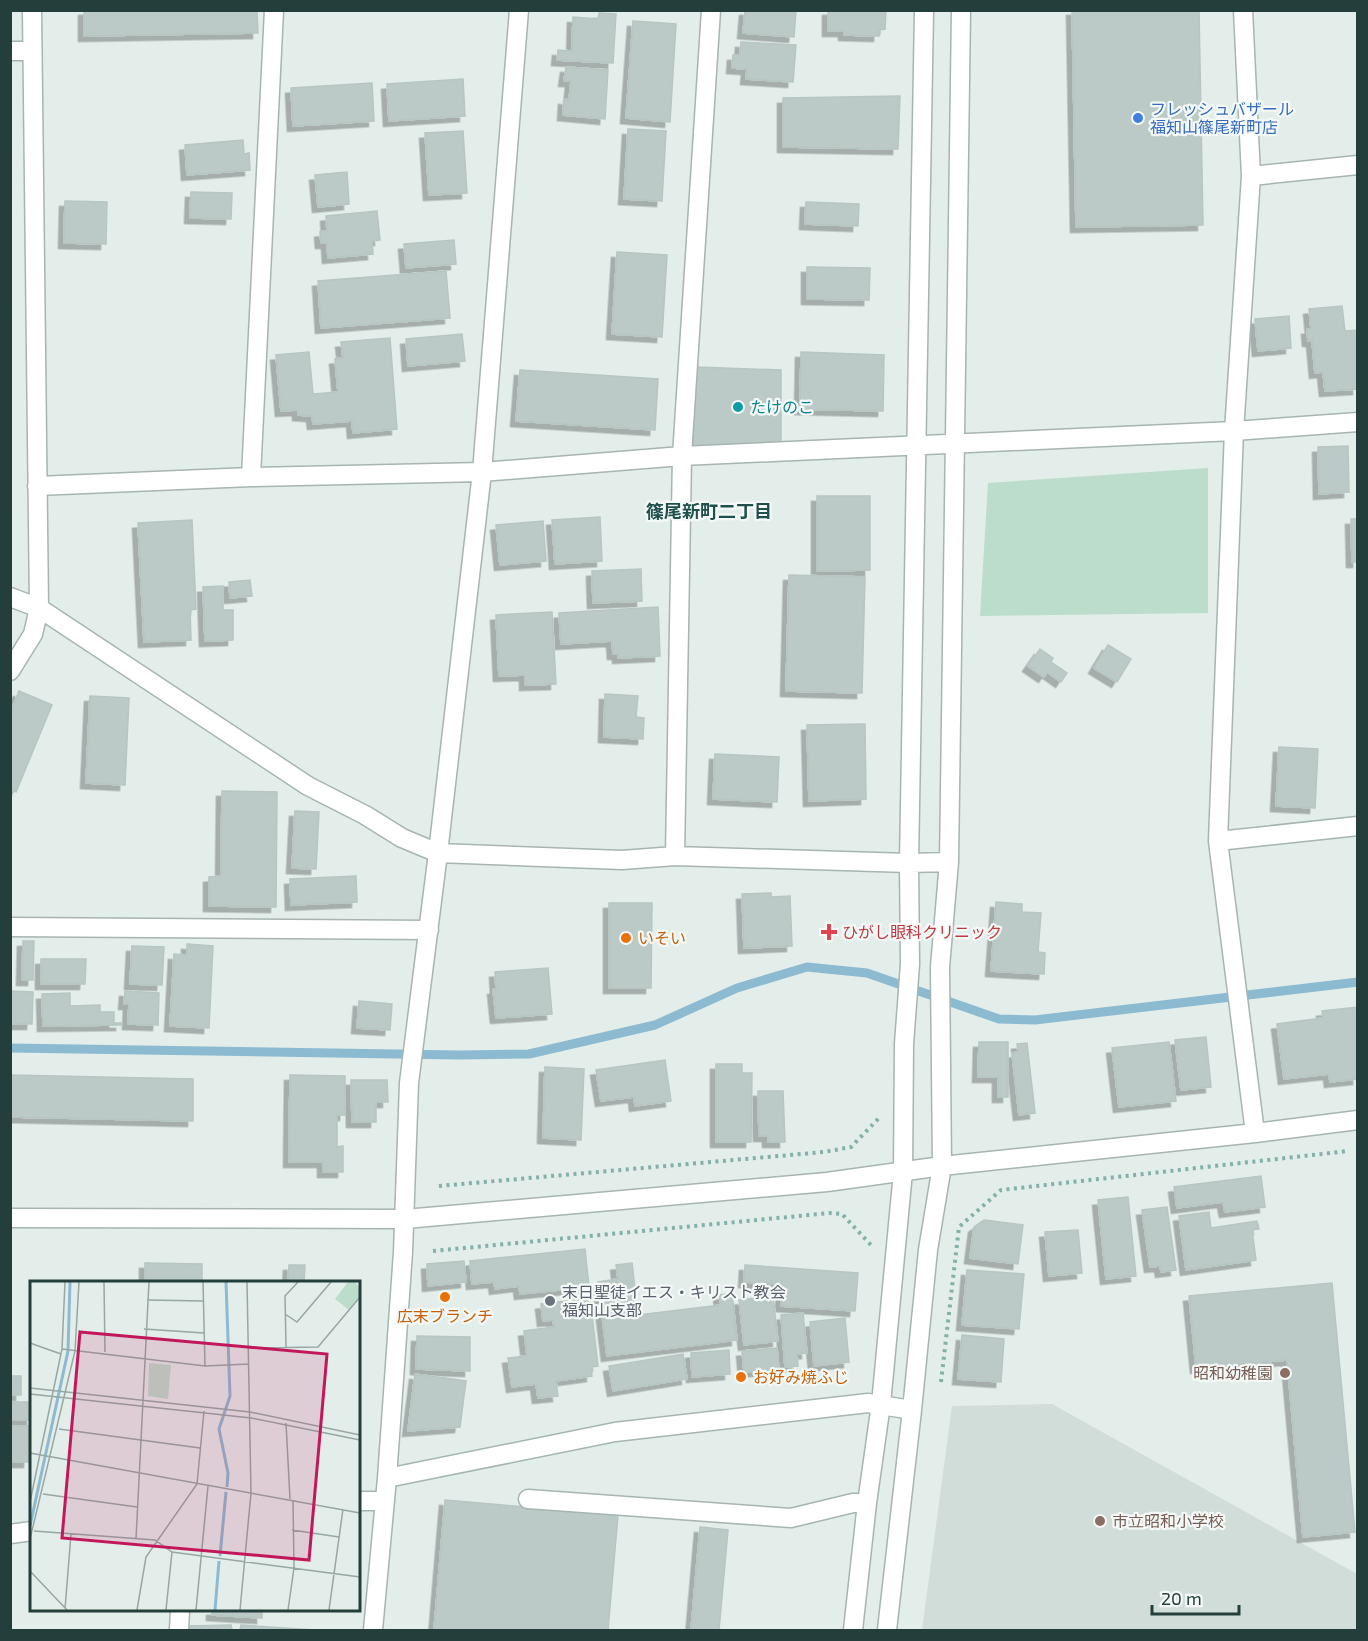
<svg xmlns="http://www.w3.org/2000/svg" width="1368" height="1641" viewBox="0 0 1368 1641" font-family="'Exo 2','Noto Sans JP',sans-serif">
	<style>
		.built { fill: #d1ddd9 }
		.green { fill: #bcddcb }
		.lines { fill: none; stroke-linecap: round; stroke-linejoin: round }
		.stream { stroke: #8cbad1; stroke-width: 9 }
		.building { fill: #bbcac7; stroke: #b6c6c2; stroke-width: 1.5; filter: url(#shadow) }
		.minor-casing { stroke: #a6b5b2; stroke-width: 21 }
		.path { stroke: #84b0a9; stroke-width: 4; stroke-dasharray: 3 4.5; stroke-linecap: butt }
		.minor { stroke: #fff; stroke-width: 18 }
		.shop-dot { fill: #3f7fe0; stroke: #f4f9f7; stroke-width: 2 }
		.culture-dot { fill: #0f9aa8; stroke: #f4f9f7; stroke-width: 2 }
		.health-dot { fill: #e0444e; stroke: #f4f9f7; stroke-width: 2 }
		.food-dot { fill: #e8710a; stroke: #f4f9f7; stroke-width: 2 }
		.worship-dot { fill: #6b7280; stroke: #f4f9f7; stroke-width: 2 }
		.education-dot { fill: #8d6e63; stroke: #f4f9f7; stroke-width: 2 }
		.labels { text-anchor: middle; stroke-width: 4.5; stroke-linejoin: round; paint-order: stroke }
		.shop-label { font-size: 16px; fill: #366cbe; stroke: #f4f9f7; text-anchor: start }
		.culture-label { font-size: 16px; fill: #0d838f; stroke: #f4f9f7; text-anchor: start }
		.health-label { font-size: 16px; fill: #be3a42; stroke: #f4f9f7; text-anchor: start }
		.food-label { font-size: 16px; fill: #c56008; stroke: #f4f9f7; text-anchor: start }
		.worship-label { font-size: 16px; fill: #5b616d; stroke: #f4f9f7; text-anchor: start }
		.education-label { font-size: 16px; fill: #785e54; stroke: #f4f9f7; text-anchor: end }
		.neighbourhood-label { font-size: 18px; font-weight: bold; fill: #1f504c; stroke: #f4f9f7 }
		.inset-river { fill: none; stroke: #8cbad1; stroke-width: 3 }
		.inset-road { fill: none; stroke: #96a7a4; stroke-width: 1.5 }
		.view { fill: #c2185b; fill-opacity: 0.15; stroke: #c2185b; stroke-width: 3 }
		.inset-edge { fill: none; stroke: #233e3b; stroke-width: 3 }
	</style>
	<defs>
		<filter id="shadow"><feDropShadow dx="-5.5" dy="5.5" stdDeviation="0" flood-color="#0004"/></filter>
	</defs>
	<rect width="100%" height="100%" fill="#e3edea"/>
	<!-- built -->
	<path class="built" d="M1052,1404L1357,1574V1630H922L952,1406Z"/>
	<!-- green -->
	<path class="green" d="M1208,468V613L980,616L988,483Z"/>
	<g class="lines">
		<!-- stream -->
		<path class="stream" d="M10,1048L459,1055L529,1054L655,1025L737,988L807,967L867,973L999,1019L1035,1020L1358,982"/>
	</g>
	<!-- building -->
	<path class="building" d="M84,10H257L258,33L84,36Z
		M745,10H796L794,37L743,33Z
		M828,10H886L885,29L879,30V36L844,35V31H828Z
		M1072,10H1199L1203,225L1076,227Z
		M599,13L616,14L613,63L557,60L558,50L572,51L573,17L598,19Z
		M633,21L676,24L670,122L626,118Z
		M741,42L796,45L793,82L746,79L747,69L732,68L733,55H740Z
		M566,67L608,70L605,119L563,115L564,99L569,100L571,81H564Z
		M463,79L465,116L389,121L387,84Z
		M372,83L374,121L293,126L291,88Z
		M900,96L898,149L783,147V98Z
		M628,129L666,131L662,201L624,199Z
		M463,131L467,193L429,195L425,133Z
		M243,140L244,154L249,153L250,170L187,175L185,145Z
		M347,172L349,204L318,207L315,175Z
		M191,192L232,193L231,219L190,218Z
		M65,201L107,202L106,244L64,243Z
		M806,202L859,204L858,226L805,224Z
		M377,211L380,240L372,241L373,254L328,258L327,243H321L320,232L327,231L326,216Z
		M454,240L456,264L406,268L404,244Z
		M617,252L667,255L662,337L612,334Z
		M807,267L870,268L869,300L807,299Z
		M446,271L450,318L321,328L318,281Z
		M1342,306L1345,331L1358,330V389L1325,391L1323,372L1315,373L1312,341H1308L1307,329H1311L1309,309Z
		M1289,316L1291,348L1258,351L1255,319Z
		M462,334L465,361L408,366L406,339Z
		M390,338L397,429L353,433L352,421L313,424L312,416L298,415V410L281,411L276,355L309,352L313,394L338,392L335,359L343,358L341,342Z
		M801,352L884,355L883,411L800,409Z
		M695,367L781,370V443L693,449Z
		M520,370L658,379L655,430L516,421Z
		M1348,446L1349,492L1319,494L1318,447Z
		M817,496H870V570L817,571Z
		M600,517L602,561L555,564L552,520Z
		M1351,519H1358V562H1352Z
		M192,520L196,609L190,610L191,640L144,642L138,523Z
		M543,521L546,561L500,565L496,525Z
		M641,569L642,601L593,603L592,571Z
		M789,575L865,577L862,693L786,691Z
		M250,580L252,596L230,598L229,582Z
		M223,586V610H233V640L205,641L203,587Z
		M658,607L660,656L618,658V654H613L612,641L561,644L559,613Z
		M552,612L556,684L525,685V675L499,676L496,615Z
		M1108,645L1131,659L1117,682L1094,668Z
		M1040,649L1053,658L1051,662L1067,673L1061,682L1047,672L1044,677L1028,666Z
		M19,691L52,705L16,792L10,789V713Z
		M605,694L638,696L636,717L644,718L643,739L604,737Z
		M90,696L129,698L125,785L86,783Z
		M865,724L866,799L809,801L807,725Z
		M1279,747L1318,749L1315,808L1276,806Z
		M715,754L779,757L777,802L713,799Z
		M222,791L277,792L276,907L209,906V877L221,876Z
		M295,811L319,812L316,869L292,868Z
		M356,876L357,902L291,905L290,879Z
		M771,893V897L790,896L792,946L744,948L742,894Z
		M996,902L1022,904V912L1041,913L1038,952L1045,953L1044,974L991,971Z
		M609,903H652L651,988H609Z
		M23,941H34L33,980H22Z
		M187,944L213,946L209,1028L170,1026L174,954L187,955Z
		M132,946L164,947L162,985L130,984Z
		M41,959H86L85,984H41Z
		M548,968L552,1014L496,1018L493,989H496L495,972Z
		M10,991L33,992L32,1024H10Z
		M125,991L159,993L158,1025L128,1024L129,1004H124Z
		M70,993V1006L100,1005V1012H114V1023H121V1025L43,1026L42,994Z
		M359,1001L392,1004L390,1030L357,1028Z
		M1358,1007V1079L1330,1082L1329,1074L1284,1079L1277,1024L1323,1018L1322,1011Z
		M1206,1037L1211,1087L1181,1090L1175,1040Z
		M979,1042H1008V1097H998V1077H978Z
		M1169,1042L1176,1101L1119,1107L1112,1048Z
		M1027,1043L1035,1113L1019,1115L1012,1053L1018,1052L1017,1044Z
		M665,1060L671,1101L635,1106L634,1097L601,1101L596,1070Z
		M716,1064H742V1073H752L751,1142H716Z
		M545,1067L584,1069L581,1140L543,1138Z
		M10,1075L193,1079V1121L10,1117Z
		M290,1075L345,1076V1115H337V1147L343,1146V1172H323V1162H289Z
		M351,1080H387L388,1102H376V1122H352Z
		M758,1091H783L785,1142H768V1136H759Z
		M1261,1176L1265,1207L1225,1212L1223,1202L1177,1208L1174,1187Z
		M1128,1197L1136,1276L1106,1279L1098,1200Z
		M1167,1207L1176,1270L1161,1272L1160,1266L1150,1267L1142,1210Z
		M1209,1212L1211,1228L1257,1221L1259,1229L1252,1230L1256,1260L1186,1270L1179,1216Z
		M984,1220L1023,1225L1018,1264L970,1258L974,1227Z
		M1078,1230L1082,1273L1049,1276L1045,1232Z
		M585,1249L589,1287L520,1294L519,1286L495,1289L494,1282L472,1284L470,1261Z
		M464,1261L466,1282L428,1286L427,1264Z
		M145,1263L202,1264V1282H145Z
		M632,1263L638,1315L721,1305L719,1295L732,1293L737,1340L607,1356L598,1282L618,1279L616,1265Z
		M289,1265H305L304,1282H288Z
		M745,1265L858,1273L855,1311L781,1306L782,1284L744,1282Z
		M967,1270L1024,1274L1019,1329L962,1325Z
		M1332,1283L1355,1532L1303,1537L1287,1360L1196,1368L1189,1296Z
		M773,1296L778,1341L744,1345L739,1300Z
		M590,1298L598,1366L591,1367L592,1376L556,1381L558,1396L538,1398L536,1384L512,1387L508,1358L527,1356L524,1331L554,1327L553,1320L543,1321L541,1304Z
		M803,1313L807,1353L797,1354L798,1366L785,1367L781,1315Z
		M845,1318L849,1362L814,1366L810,1322Z
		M962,1335L1004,1339L1001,1382L958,1379Z
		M417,1336L470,1337V1371L416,1369Z
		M777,1348L779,1369L744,1372L742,1351Z
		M729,1350L730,1374L692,1377L691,1353Z
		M683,1354L687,1379L613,1391L609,1366Z
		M415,1374L466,1381L460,1427L408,1431Z
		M10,1376H21V1395H10Z
		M10,1402H31L32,1420H10Z
		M10,1426H29V1462H10Z
		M445,1500L618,1515L608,1630H434Z
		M700,1527L728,1530L719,1630H691Z
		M212,1610H262V1618L212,1615Z
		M231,1625L232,1630H189V1626Z
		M241,1625L315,1630H240Z"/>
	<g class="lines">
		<!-- minor casing -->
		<g class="minor-casing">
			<path id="minor" d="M1243,10L1251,176L1234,431L1218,841L1255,1133
				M10,51H32
				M1251,176L1358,165
				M251,477L274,10
				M37,486L251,477L482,472L682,456L1234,431L1358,422
				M10,597L39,608L308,786L365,815L402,838L438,853L622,860L675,856L909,863L949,862
				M10,671L33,634L39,608L32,10
				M1218,841L1358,826
				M675,856L682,456L711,10
				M10,927L429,930
				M10,1218L405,1219L827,1182L942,1166L1255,1133L1358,1120
				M387,1478L615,1432L868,1403L912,1410
				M528,1499L791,1518L853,1503H867
				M358,1501H385
				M10,1534L32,1531
				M179,1630L180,1610
				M373,1630L387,1478L403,1252L409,1083L438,853L482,472L519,10
				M853,1630L867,1503L881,1404L903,1172L904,1044L910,964L909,863L924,10
				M887,1630L912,1410L928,1250L942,1166L940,967L949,862L961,10"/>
		</g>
		<!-- path -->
		<path class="path" d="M439,1186L824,1152L851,1147L880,1117
			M433,1251L830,1213L842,1214L871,1245
			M941,1382L959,1227L1001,1190L1348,1151"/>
		<!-- minor -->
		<use href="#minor" class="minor"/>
	</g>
	<!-- markers -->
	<circle class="shop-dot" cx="1138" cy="118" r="6"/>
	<circle class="culture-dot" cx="738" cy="407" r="6"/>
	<path class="health-dot" d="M826 923h6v6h6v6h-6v6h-6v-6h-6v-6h6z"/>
	<g class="food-dot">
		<circle cx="626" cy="938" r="6"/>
		<circle cx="445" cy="1297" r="6"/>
		<circle cx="741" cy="1377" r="6"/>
	</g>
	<circle class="worship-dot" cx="550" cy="1301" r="6"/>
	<g class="education-dot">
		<circle cx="1285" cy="1373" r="6"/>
		<circle cx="1100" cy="1521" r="6"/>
	</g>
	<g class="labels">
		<!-- shop labels -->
		<g class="shop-label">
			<text x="1150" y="115">フレッシュバザール<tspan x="1150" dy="18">福知山篠尾新町店</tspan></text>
		</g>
		<!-- culture labels -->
		<g class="culture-label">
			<text x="750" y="413">たけのこ</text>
		</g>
		<!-- health labels -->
		<g class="health-label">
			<text x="842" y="938">ひがし眼科クリニック</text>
		</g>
		<!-- food labels -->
		<g class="food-label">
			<text x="638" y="944">いそい</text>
			<text x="445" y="1322" text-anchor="middle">広末ブランチ</text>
			<text x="753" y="1383">お好み焼ふじ</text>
		</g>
		<!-- worship labels -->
		<g class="worship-label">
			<text x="562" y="1298">末日聖徒イエス・キリスト教会<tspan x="562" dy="18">福知山支部</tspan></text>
		</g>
		<!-- education labels -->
		<g class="education-label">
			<text x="1273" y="1379">昭和幼稚園</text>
			<text x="1112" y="1527" text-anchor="start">市立昭和小学校</text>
		</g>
		<!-- neighbourhood labels -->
		<g class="neighbourhood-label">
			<text x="709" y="518">篠尾新町二丁目</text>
		</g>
	</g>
	<!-- overview -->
	<g transform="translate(30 1281)">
		<rect width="330" height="330" fill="#e3edea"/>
		<path d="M318,1H325L330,7V16L319,29L305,18ZM119,82L141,84L138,118L118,115Z" fill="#bcddcb"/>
		<path class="inset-river" d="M196,1L200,115L189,148L198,192L197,206M0,245L38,70L40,1M190,275L196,211M185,329L189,280"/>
		<path class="inset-road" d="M74,1L75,71M173,1L175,85M117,19L174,20M255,33L267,41L301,1M114,48L174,52M0,62L31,73M256,66L255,15L268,1M219,67L288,66L330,16M32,68L175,85L219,83M0,107L220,131L330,154M0,113L221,137L330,159M256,142L260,218M29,148L170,167M0,172L330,232M13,213L107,226M0,221L32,68L35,1M262,249L309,256M4,250L125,259L142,271L330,296M0,258L45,70L49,1M106,258L119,1M0,290L37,329M35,328L41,253M107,329L116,276L167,203L174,130M136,329L142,271M166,329L178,205M210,329L221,212L217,1M258,329L264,287L263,219M299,329L313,228"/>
		<path class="view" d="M50,51L297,73L279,279L32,257Z"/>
		<rect width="330" height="330" class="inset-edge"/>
	</g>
	<!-- border -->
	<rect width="1368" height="1641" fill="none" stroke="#233e3b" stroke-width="24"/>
	<!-- scale -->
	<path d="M1152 1605v9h87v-9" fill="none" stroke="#233e3b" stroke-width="3"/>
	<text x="1161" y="1605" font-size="18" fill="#233e3b" stroke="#f4f9f7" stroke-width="4.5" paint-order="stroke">20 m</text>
</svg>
